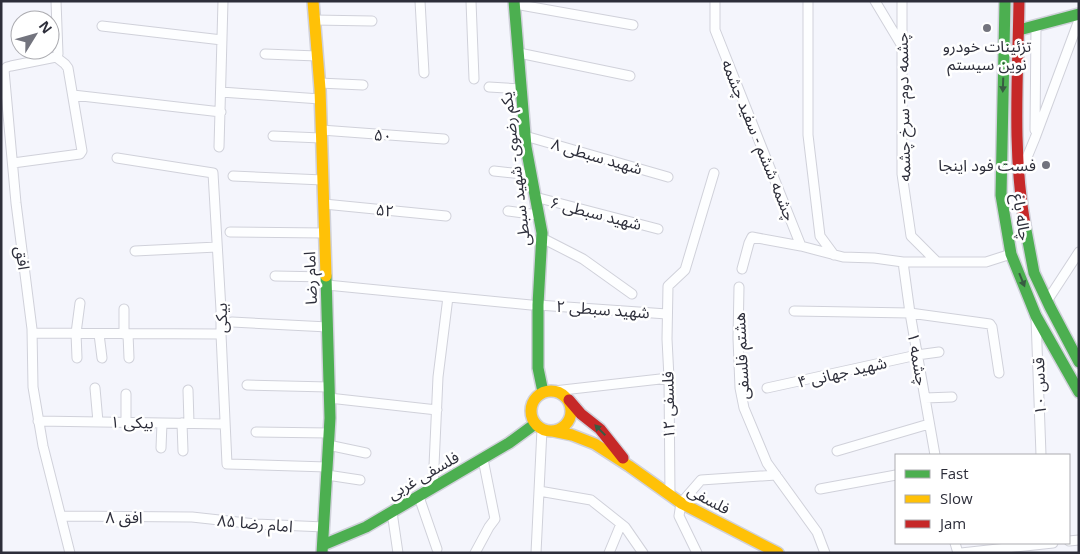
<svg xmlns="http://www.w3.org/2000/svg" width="1080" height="554" viewBox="0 0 1080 554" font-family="'Open Sans','Noto Sans Arabic',sans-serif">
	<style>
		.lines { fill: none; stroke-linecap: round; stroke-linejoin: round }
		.street-casing { stroke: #d0d1da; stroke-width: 11 }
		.fast-casing { stroke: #d0d1da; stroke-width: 14 }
		.slow-casing { stroke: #d0d1da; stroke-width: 14 }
		.jam-casing { stroke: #d0d1da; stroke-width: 14 }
		.street { stroke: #fdfeff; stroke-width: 9 }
		.fast { stroke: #4caf50; stroke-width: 11 }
		.slow { stroke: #ffc107; stroke-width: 11 }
		.jam { stroke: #c62828; stroke-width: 11 }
		.oneway { fill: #385b42 }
		.poi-dot { fill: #73747e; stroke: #fff; stroke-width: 2 }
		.labels { text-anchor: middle; stroke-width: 5; stroke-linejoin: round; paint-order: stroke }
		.poi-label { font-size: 16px; fill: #2d2e3a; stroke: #fff }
		.street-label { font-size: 16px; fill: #2d2e3a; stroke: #fff }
	</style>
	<rect width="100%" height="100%" fill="#f4f5fc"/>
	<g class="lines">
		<!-- street casing -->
		<g class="street-casing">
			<path id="street" d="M56,1L58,54L56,57L11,66L7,67L4,70L16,203L32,329L33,387L43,446L70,553
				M420,1L424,73
				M471,1L474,79
				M715,1V30L801,246L843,257L874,258L903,262H986L1011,254
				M808,1V135L820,236L834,255
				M875,1L902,46
				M902,1V174L911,236L937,262
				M515,4L633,25
				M314,20L372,21
				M102,26L222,40
				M519,53L630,76
				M265,54L317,56
				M319,83L363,85
				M489,87L521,89
				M221,92L320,99
				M73,95L221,112
				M321,130L444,139
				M1035,130L1036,26
				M273,136L321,138
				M525,136L668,177
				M219,147L223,1
				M117,158L213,173L221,310V334L227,464L327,467
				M13,163L80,154L82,151L68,68L65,64L56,57
				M494,171L531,175
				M1021,172L1035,138L1079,20
				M233,176L323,180
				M535,197L658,229
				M324,204L446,216
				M508,211L538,215
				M230,232L325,233
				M542,238L583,259L632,294
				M135,251L217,247
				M903,262L910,313L935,455
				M742,269L749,243L752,237L801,246
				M275,276L326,277
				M327,285L531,305
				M739,287L738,338L740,388L744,408L767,463L817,532L825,553
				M1047,301L1079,252
				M538,305L667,314
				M124,309V334
				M794,311L910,313L990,324L992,327L999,373
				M1036,318L1041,455
				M232,322L328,327
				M32,333L221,334
				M99,334L102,358
				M128,334L129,358
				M77,358L76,333L80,303
				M247,385L329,387
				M95,388L98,422
				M767,388L917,355L939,352
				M188,390L189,423
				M554,391L669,378
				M126,394V422
				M329,398L437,410
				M925,398L952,397
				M38,421L225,424
				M182,423L183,451
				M256,432L329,433
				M328,445L366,453
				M161,448L162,423
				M837,451L929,424
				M327,475L360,480
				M433,488L438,377L448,297
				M820,489L896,475
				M539,491L591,500L625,527L643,553
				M670,496L669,378L667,339L668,286L685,270L714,173
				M419,497L437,549
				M392,512L398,553
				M61,516L192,517L256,524L324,527
				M1069,541L1079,540
				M955,543L958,553
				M475,553L489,527L495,519L483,459
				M536,553L542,429
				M609,553L621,524
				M697,553L679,516L681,503L701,480L776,475
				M961,553L1053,543"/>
		</g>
		<!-- fast casing -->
		<g class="fast-casing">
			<path id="fast" d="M514,1L526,147L542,233L538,305V368L543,392
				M1005,1L1001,195L1011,254L1036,316L1079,392
				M1019,30L1079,14
				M1025,225L1034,273L1050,307L1079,362
				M323,545L366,527L509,443L535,424
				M322,553L330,418L326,276"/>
		</g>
		<!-- slow casing -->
		<g class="slow-casing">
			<path id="slow" d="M313,1L320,89L326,276
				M531 411a20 20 0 1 1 40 0a20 20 0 1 1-40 0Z
				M553,431L572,435L595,444L629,466L681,503L778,553"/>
		</g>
		<!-- jam casing -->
		<g class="jam-casing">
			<path id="jam" d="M1019,1C1018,75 1012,151 1025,225
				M569,400L581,414L600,429L623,458"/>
		</g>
		<!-- street -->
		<use href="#street" class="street"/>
		<!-- fast -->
		<use href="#fast" class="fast"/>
		<!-- slow -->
		<use href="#slow" class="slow"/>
		<!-- jam -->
		<use href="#jam" class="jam"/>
	</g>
	<!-- one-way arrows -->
	<defs><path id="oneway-solid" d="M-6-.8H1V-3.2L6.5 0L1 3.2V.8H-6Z" transform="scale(1.25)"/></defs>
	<g class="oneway">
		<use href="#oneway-solid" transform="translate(1003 85) rotate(92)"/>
		<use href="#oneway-solid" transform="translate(1022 280) rotate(68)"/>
		<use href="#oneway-solid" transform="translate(600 430) rotate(-135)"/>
	</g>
	<!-- markers -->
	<g class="poi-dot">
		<circle cx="987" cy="28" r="5"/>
		<circle cx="1046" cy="165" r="5"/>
	</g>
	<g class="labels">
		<!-- poi labels -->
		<g class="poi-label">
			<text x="987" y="52">تزئینات خودرو<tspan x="987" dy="18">نوین سیستم</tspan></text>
			<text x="1036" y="171" text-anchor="end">فست فود اينجا</text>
		</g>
		<!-- street labels -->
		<g class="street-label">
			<text transform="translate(903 107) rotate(-91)" y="6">چشمه دوم- سرخ چشمه</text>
			<text transform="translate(383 135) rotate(4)" y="6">۵۰</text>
			<text transform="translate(759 140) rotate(68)" y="6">چشمه ششم - سفید چشمه</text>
			<text transform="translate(597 156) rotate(16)" y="6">۸ شهید سبطی</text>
			<text transform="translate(515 169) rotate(-97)" y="6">یکم رضوی- شهید سبطی</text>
			<text transform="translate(385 210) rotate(6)" y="6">۵۲</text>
			<text transform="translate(596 213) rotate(14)" y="6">۶ شهید سبطی</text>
			<text transform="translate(1022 217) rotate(81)" y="6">چاله باغ</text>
			<text transform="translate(23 258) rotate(83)" y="6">افق</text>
			<text transform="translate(310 278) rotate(-92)" y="6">امام رضا</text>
			<text transform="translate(603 309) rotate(4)" y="6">۲ شهید سبطی</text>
			<text transform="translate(221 318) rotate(-91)" y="6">بیکی</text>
			<text transform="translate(741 356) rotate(-93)" y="6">هشتم فلسفی</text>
			<text transform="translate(918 359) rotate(80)" y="6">چشمه ۱</text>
			<text transform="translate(842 372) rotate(-13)" y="6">۴ شهید جهانی</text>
			<text transform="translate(1039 386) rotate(-92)" y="6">قدس ۱۰</text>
			<text transform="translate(668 405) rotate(-91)" y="6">۱۲ فلسفی</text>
			<text transform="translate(132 422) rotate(1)" y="6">۱ بیکی</text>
			<text transform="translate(423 475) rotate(-30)" y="6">فلسفی غربی</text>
			<text transform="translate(709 499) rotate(28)" y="6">فلسفی</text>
			<text x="124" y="523">افق ۸</text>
			<text transform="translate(255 523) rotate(5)" y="6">امام رضا ۸۵</text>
		</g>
	</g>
	<!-- border -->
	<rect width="1080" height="554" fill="none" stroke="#2d2e3a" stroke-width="5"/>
	<!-- legend -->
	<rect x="895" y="454" width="175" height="90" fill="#ffffff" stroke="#ababb0"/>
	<rect x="905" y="470" width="25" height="8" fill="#4caf50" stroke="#ababb0"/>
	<text x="940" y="479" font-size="15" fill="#2d2e3a">Fast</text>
	<rect x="905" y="495" width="25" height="8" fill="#ffc107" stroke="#ababb0"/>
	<text x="940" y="504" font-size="15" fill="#2d2e3a">Slow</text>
	<rect x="905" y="520" width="25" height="8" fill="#c62828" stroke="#ababb0"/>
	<text x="940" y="529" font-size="15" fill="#2d2e3a">Jam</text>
	<!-- north arrow -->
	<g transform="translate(35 35) rotate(53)"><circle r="24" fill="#ffffff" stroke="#ababb0"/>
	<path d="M0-4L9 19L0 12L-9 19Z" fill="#73747e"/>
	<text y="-8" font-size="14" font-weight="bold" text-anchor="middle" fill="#2d2e3a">N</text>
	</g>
</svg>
